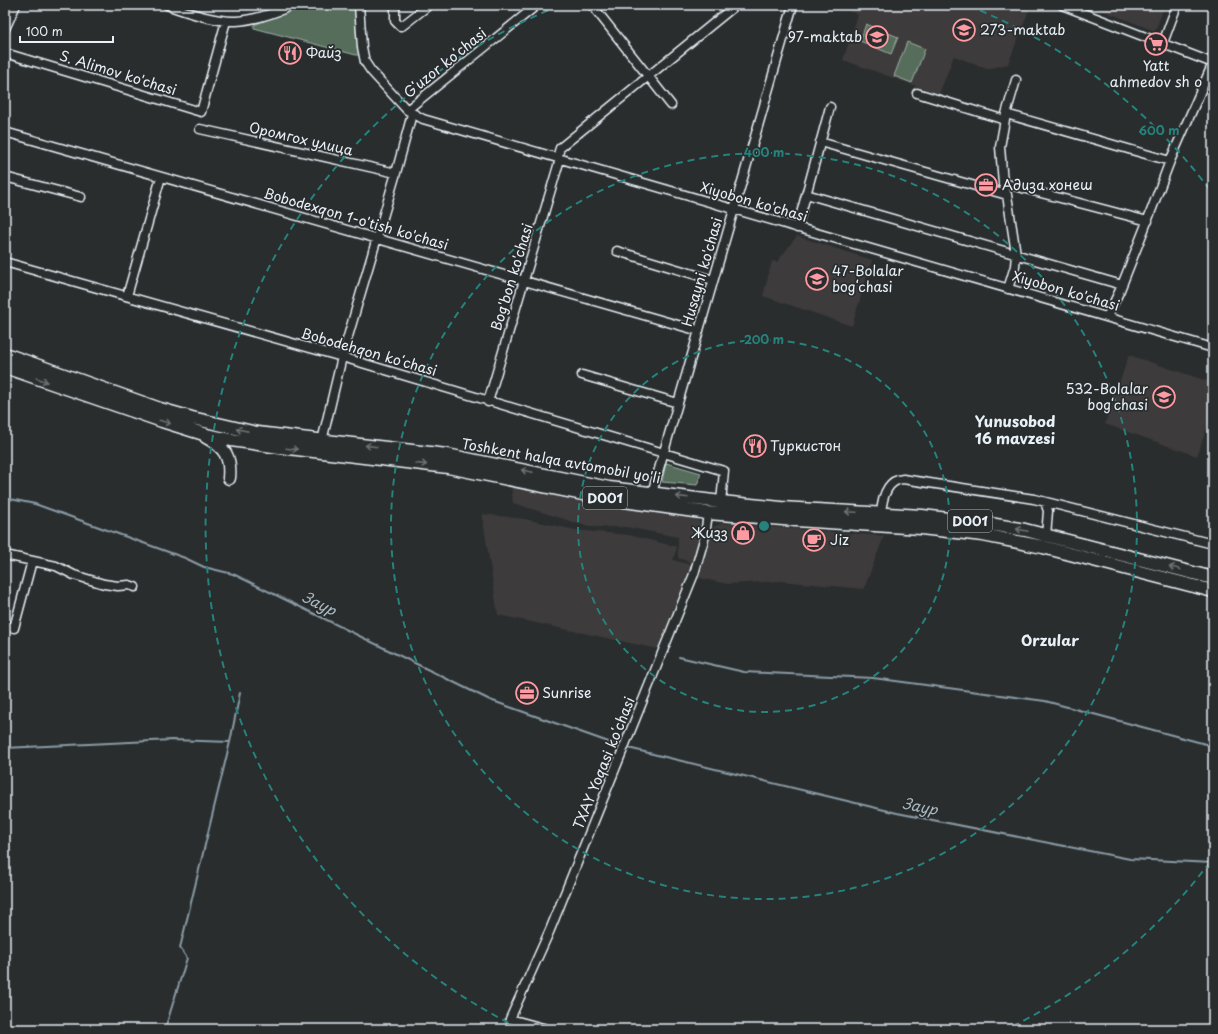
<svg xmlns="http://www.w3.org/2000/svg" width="1218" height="1034" viewBox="0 0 1218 1034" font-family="'Playpen Sans',sans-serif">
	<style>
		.built { fill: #3e3b3a }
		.green { fill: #556d5a; stroke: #9eafa9 }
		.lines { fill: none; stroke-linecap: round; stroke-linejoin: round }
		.stream { stroke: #8a9ba6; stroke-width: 2 }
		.minor-casing { stroke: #e8f1f8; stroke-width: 11 }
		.highway-casing { stroke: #e8f1f8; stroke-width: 15 }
		.minor { stroke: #2a2d2e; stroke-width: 8 }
		.highway { stroke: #2a2d2e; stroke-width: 12 }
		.oneway { stroke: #6c7275 }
		.ring { fill: none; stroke: #25827c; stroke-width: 2; stroke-dasharray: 7 5 }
		.labels { text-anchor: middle; stroke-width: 3.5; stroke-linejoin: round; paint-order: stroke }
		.shield { fill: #2a2d2e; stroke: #afb6bb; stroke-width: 1 }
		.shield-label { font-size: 13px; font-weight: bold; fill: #e8f1f8 }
		.poi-label { font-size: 14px; fill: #e8f1f8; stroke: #2a2d2e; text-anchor: start }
		.street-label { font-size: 14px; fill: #e8f1f8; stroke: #2a2d2e }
		.neighbourhood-label { font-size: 15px; font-weight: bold; fill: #e8f1f8; stroke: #2a2d2e }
		.water-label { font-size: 15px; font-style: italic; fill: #a9b8c1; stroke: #2a2d2e }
		.centre { fill: #25827c; stroke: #2a2d2e; stroke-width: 2 }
		.ring-label { font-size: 12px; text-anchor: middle; font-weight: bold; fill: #25827c; stroke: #2a2d2e; stroke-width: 3.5; stroke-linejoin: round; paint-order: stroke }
	</style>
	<rect width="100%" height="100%" fill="#2a2d2e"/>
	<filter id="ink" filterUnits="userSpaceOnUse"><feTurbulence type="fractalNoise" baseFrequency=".025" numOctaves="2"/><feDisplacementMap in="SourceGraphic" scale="8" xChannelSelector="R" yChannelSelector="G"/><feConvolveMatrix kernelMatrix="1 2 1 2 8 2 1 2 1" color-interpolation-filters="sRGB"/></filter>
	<g filter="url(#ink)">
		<!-- built -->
		<path class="built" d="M836,5H1031L1008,64L987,69L954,56L939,94L843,60L858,15Z
			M1088,5H1165L1155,31Z
			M797,236L872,260L852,326L763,296L772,261L777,262Z
			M1129,355L1213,383V410L1197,456L1105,424Z
			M511,484L640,510L694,517L700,523L701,532L693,563L678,558V537L626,527H589L513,503Z
			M482,514L525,519L575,530L629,535L677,547L673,560L691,565L658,649L498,615Z
			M722,523L884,536L864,589L781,581L727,584L695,577L712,528Z"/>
		<!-- green -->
		<path class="green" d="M305,5H354L359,53L358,55H356L254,28V25Z
			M866,24L898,37L891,54L860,41Z
			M907,42L925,49L912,83L894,76Z
			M666,463L701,473L697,485L662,482Z"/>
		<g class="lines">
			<!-- stream -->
			<path class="stream" d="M5,498L35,504L185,558L204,567L233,574L490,700L617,745
				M679,657L744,672L873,678L1045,701L1213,746
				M5,748L172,740L230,742
				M628,748L897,813L1130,859L1213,863
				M165,1029L187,958L180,948L230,742L240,693"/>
			<!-- minor casing -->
			<g class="minor-casing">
				<path id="minor" d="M167,5C186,12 217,22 236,21C256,20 275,13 293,5
					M359,5L362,47L365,62L371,71L407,110L423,119L1213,348
					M395,5V21L400,26H402L429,5
					M592,5L671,105
					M1062,5L1213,63
					M5,29L16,5
					M1163,43L1177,5
					M5,53L201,112L226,21
					M917,93L1005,120
					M407,110L537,5
					M1006,114L1170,161
					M200,129L396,173
					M5,132L699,331
					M820,142L1007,195
					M557,158L560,148L736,5
					M5,177L81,197
					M1003,183L1148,221
					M806,194L1122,285
					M797,228L830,107
					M617,251L713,280
					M5,262L342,357L724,471L721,502
					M1008,289L1015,266L1016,254L1007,195L1003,183L1000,147L1006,114L1016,80
					M127,296L161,177
					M1107,317L1120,290L1145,227L1170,161L1213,63
					M582,375L678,403
					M488,402L560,159
					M322,441L342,357L396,173L412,114
					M652,493L793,5
					M1045,502L1048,511L1046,536
					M881,514C882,500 886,480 903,479L1034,499L1213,544
					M5,555L56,566L74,575L104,584L118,586L129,585L135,587
					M5,626L14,628L32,561
					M547,1029L510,1019L550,930L694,574L705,536L708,513"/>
			</g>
			<!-- highway casing -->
			<g class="highway-casing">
				<path id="highway" d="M5,354L160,409L192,418L257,433L447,455L609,488L721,502L781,508L922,516L984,523L1025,530L1213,578
					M5,367L162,421L207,435L231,440L280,447L448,467L603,498L708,513L796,520L921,528L983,535L1043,547L1213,591
					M206,437C225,447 231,457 229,478"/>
			</g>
			<!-- minor -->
			<use href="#minor" class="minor"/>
			<!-- highway -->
			<use href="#highway" class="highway"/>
		</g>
		<!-- one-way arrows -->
		<defs><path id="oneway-shaft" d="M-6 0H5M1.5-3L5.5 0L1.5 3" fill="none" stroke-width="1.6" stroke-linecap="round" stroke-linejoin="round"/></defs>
		<g class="oneway">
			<use href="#oneway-shaft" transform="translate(42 380) rotate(20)"/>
			<use href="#oneway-shaft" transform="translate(165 422) rotate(17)"/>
			<use href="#oneway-shaft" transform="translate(242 430) rotate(-169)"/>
			<use href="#oneway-shaft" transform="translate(371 446) rotate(-173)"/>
			<use href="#oneway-shaft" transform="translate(292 449) rotate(7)"/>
			<use href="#oneway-shaft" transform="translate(421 464) rotate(7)"/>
			<use href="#oneway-shaft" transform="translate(527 471) rotate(-168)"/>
			<use href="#oneway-shaft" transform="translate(682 497) rotate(-173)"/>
			<use href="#oneway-shaft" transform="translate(851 512) rotate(-177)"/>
			<use href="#oneway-shaft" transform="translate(1022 530) rotate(-168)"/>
			<use href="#oneway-shaft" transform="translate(1175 568) rotate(-166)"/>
		</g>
	</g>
	<!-- distance rings -->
	<g class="ring">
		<circle cx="764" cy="526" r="186"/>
		<circle cx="764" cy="526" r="373"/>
		<path d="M1210 862A559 559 0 0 1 1009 1028M519 1028A559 559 0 0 1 559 6M969 6A559 559 0 0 1 1210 190"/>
	</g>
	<!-- icons -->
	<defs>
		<g id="school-ring" transform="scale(1.15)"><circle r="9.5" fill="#2a2d2e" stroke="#ff9aa2" stroke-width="1.5"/><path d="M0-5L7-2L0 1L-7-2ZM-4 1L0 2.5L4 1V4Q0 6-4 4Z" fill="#ff9aa2"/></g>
		<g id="supermarket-ring" transform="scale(1.15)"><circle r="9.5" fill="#2a2d2e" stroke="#ff9aa2" stroke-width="1.5"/><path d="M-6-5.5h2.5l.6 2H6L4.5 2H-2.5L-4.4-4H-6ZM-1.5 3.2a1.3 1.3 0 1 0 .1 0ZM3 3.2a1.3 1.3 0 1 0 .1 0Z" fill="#ff9aa2"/></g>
		<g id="restaurant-ring" transform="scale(1.15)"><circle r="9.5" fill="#2a2d2e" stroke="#ff9aa2" stroke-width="1.5"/><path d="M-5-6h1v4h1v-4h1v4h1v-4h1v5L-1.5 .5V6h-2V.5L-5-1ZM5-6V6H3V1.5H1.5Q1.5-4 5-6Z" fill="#ff9aa2"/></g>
		<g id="office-ring" transform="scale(1.15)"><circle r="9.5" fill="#2a2d2e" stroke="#ff9aa2" stroke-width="1.5"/><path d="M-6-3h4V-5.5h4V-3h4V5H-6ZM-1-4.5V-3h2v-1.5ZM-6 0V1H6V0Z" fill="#ff9aa2"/></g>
		<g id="shop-ring" transform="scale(1.15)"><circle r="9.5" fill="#2a2d2e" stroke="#ff9aa2" stroke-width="1.5"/><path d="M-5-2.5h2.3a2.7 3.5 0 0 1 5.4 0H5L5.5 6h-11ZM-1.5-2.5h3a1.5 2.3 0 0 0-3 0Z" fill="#ff9aa2"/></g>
		<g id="cafe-ring" transform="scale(1.15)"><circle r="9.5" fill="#2a2d2e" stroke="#ff9aa2" stroke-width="1.5"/><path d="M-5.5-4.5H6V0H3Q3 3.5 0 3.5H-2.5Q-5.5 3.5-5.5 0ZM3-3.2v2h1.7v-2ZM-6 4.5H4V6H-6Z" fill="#ff9aa2"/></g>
	</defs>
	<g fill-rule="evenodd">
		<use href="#school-ring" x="964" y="30"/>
		<use href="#school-ring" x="877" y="37"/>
		<use href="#supermarket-ring" x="1156" y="44"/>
		<use href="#restaurant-ring" x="290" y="53"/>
		<use href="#office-ring" x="986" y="185"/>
		<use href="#school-ring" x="817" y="279"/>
		<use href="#school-ring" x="1164" y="397"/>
		<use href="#restaurant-ring" x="755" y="446"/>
		<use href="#shop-ring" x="743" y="533"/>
		<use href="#cafe-ring" x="814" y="540"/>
		<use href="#office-ring" x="527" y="693"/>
	</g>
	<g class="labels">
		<!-- shield labels -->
		<g class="shield">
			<rect x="583" y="487" width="44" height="22" rx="3"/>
			<rect x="948" y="510" width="44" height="22" rx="3"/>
		</g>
		<g class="shield-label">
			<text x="605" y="503">D001</text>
			<text x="970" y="526">D001</text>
		</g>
		<!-- poi labels -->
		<g class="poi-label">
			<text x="980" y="35">273-maktab</text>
			<text x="862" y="42" text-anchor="end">97-maktab</text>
			<text x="306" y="58">Файз</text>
			<text x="1156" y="71" text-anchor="middle">Yatt<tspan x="1156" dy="16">ahmedov sh o</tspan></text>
			<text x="1002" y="190">Адиза хонеш</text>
			<text x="832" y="276">47-Bolalar<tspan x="832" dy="16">bogʻchasi</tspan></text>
			<text x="1148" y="394" text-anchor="end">532-Bolalar<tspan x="1148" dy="16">bogʻchasi</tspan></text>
			<text x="770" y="451">Туркистон</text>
			<text x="728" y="538" text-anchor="end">Жизз</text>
			<text x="830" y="545">Jiz</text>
			<text x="542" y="698">Sunrise</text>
		</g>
		<!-- street labels -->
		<g class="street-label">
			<text transform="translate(445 63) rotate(-39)" y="5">Gʻuzor koʻchasi</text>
			<text transform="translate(118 73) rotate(17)" y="5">S. Alimov ko'chasi</text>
			<text transform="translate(301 139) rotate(13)" y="5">Оромгох улица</text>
			<text transform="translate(754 202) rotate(16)" y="5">Xiyobon ko'chasi</text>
			<text transform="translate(356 219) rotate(16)" y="5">Bobodexqon 1-o'tish ko'chasi</text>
			<text transform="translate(702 272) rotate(-74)" y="5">Husayni ko'chasi</text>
			<text transform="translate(512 277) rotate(-73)" y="5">Bog'bon ko'chasi</text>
			<text transform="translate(1066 291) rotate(16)" y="5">Xiyobon ko'chasi</text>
			<text transform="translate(369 352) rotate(16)" y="5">Bobodehqon koʻchasi</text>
			<text transform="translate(561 461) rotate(10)" y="5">Toshkent halqa avtomobil yo'li</text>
			<text transform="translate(604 763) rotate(-68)" y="5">TXAY Yoqasi koʻchasi</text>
		</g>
		<!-- neighbourhood labels -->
		<g class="neighbourhood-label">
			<text x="1015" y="427">Yunusobod<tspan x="1015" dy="17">16 mavzesi</tspan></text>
			<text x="1050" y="646">Orzular</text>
		</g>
		<!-- water labels -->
		<g class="water-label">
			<text transform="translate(319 604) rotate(26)" y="5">Заур</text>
			<text transform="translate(920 807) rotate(11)" y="5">Заур</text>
		</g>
	</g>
	<circle cx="764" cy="526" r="6" class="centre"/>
	<g class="ring-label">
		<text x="1159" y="135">600 m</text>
		<text x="764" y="157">400 m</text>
		<text x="764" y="344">200 m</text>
	</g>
	<!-- margin -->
	<rect width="1218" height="1034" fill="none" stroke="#2a2d2e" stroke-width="20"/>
	<rect x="10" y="10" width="1198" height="1014" fill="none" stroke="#e8f1f8" stroke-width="1.5" filter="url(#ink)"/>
	<!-- scale -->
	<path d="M20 36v6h93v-6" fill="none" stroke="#e8f1f8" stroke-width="2"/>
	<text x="26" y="36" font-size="12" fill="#e8f1f8" stroke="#2a2d2e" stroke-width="3" paint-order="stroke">100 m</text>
</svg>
